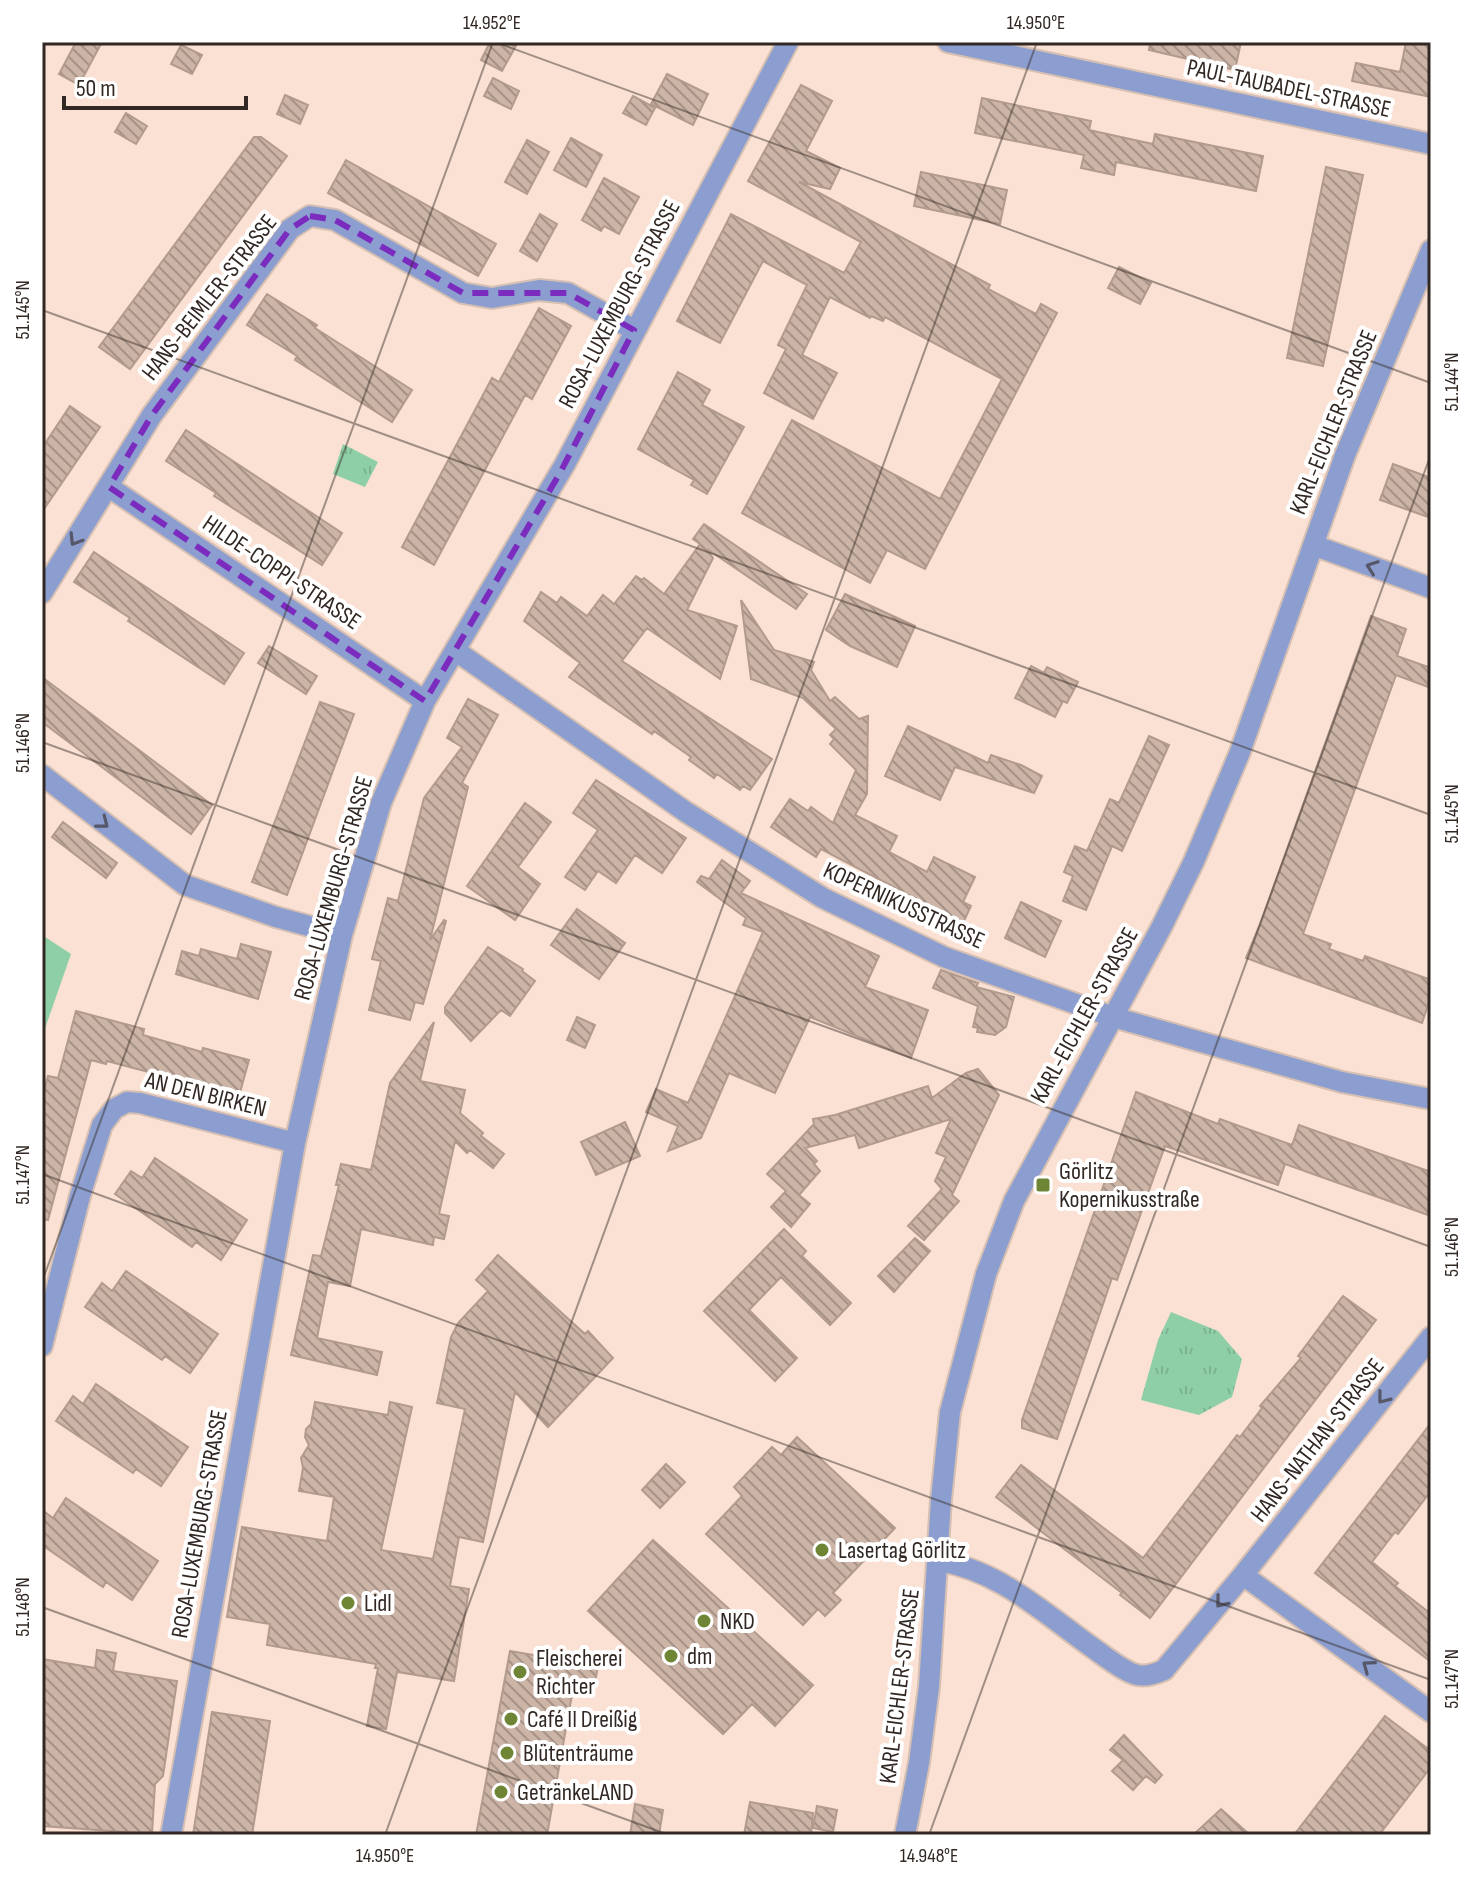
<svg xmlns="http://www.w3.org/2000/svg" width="1473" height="1877" viewBox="0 0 1473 1877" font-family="'Sofia Sans Condensed',sans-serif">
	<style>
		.grass { fill: url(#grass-tufts) }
		.garden { fill: #8fcfa8 }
		.building { fill: url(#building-back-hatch); stroke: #b29a8d; stroke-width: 2 }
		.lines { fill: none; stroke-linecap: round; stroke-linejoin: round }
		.street-casing { stroke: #d6c0b3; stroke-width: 24 }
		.street { stroke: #8c9ecf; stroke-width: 20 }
		.oneway { stroke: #565768 }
		.marked { fill: none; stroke: #7b2cbf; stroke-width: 6; stroke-dasharray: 16 10; stroke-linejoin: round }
		.ticks { fill: none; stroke: #322823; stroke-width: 2; stroke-opacity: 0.45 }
		.poi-dot { fill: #6f8536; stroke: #fff; stroke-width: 3 }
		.labels { text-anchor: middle; stroke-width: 8; stroke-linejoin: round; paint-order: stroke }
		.street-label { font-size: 24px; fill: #322823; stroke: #fff }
		.poi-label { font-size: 24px; fill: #322823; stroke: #fff; text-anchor: start }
		.neatline { fill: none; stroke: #322823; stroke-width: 3 }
		.ticks-label { font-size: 20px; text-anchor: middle; fill: #322823 }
	</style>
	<defs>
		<pattern id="grass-tufts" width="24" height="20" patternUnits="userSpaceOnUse" patternTransform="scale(2)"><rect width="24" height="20" fill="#8fcfa8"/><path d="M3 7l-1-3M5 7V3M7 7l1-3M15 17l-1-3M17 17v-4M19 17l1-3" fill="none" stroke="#7cb290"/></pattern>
		<pattern id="building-back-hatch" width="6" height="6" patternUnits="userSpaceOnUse" patternTransform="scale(2)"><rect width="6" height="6" fill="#ccb4a6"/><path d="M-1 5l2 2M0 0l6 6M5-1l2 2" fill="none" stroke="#a69287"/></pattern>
	</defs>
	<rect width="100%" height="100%" fill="#fae1d3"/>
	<!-- grass -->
	<path class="grass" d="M343,444L378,462L365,487L333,474Z
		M1171,1312L1218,1331L1242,1359L1232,1397L1199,1415L1141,1400L1158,1340Z"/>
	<!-- garden -->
	<path class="garden" d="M42,935L71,954L42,1037Z"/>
	<!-- building -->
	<path class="building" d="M76,42H102L79,85L59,74Z
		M490,42H518L502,71L481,60Z
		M1150,42H1241L1235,70L1149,50Z
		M1406,42H1431V97L1352,81L1356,63L1400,72Z
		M181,45L202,55L192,74L171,64Z
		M667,74L708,94L693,125L651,104Z
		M493,78L519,91L511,109L484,96Z
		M801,85L832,101L806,151L840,168L830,189L799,182L990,285L988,289L1036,314L1041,304L1057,313L925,569L887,550L870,583L742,513L792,420L940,499L1002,379L885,317L883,321L871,316L870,318L830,297L802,355L837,373L813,419L764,393L786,349L778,345L807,285L763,261L720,343L677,321L731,214L844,273L861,242L748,181Z
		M285,95L308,105L300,124L277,114Z
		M633,96L655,108L646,125L623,113Z
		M982,98L1091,121L1089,130L1153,144L1155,134L1263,156L1256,191L1116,162L1114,175L1081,168L1084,155L975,133Z
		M126,113L147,126L136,144L115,132Z
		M254,137H261L287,156L130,369L99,347Z
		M571,138L602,155L586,187L554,170Z
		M527,140L549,152L527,194L505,182Z
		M346,160L496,244L478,276L328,193Z
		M1326,167L1363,175L1323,366L1287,358Z
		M921,172L1007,190L1000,224L914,206Z
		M604,178L639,197L619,234L604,226L601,231L582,220Z
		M540,214L557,224L537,261L520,251Z
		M1119,267L1151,283L1140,304L1108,288Z
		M267,294L317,325L315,328L412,390L392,422L295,360L297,356L247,325Z
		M539,308L571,326L532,399L525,395L434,565L402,547L492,378L499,382Z
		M678,372L710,390L702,405L744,427L707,494L691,485L694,480L638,449Z
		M70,406L100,427L42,512V448Z
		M186,430L342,533L322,565L214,496L216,493L166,461Z
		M1393,464L1431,478V518L1380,500Z
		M704,524L807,594L796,609L707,549L713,558L687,610L737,626L720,679L647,628L622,661L772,759L750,790L743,786L740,790L717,774L714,778L689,760L691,757L654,731L652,734L569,677L580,663L524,621L541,592L557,603L561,597L587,616L603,595L614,604L636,576L642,580L644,578L664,594L700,544L693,539Z
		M94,552L244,653L224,684L128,621L130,618L74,582Z
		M845,594L915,626L897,667L850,646L826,630Z
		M741,600L774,650L814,662L811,670L830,701L835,697L859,719L868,716L867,794L855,815L897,836L889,852L927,872L934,857L975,877L963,902L971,906L963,923L821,849L816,857L771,827L790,799L808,811L811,807L833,823L856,770L830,744L834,739L830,735L836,729L803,698L751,679Z
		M1371,616L1406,629L1397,656L1431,668V688L1396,675L1303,934L1331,944L1329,949L1363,961L1365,956L1431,980V996L1422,1023L1246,958L1260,924Z
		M269,646L317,676L306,694L258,663Z
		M1031,666L1044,673L1047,667L1078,682L1067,703L1063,701L1055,717L1015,698Z
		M42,677L212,805L191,834L42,722Z
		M468,699L498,715L462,783L468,787L430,940L444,920L446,921L423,1004L415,1002L410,1020L369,1010L381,961L372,959L388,898L398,901L424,798L462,747L447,738Z
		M320,702L354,714L287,895L252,882Z
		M908,726L988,763L991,755L1021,765L1042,776L1034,793L955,767L940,800L885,776Z
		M1149,736L1169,745L1122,851L1112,846L1086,910L1063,901L1073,876L1064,872L1075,846L1087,851L1110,799L1119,803Z
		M596,780L686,838L662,873L635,855L616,883L598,871L585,890L565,877L598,830L573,813Z
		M525,803L551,822L518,867L540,884L515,920L467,886Z
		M63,822L117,863L106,878L52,837Z
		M722,860L750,881L741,893L879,956L865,987L928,1010L911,1058L810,1017L775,1093L729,1073L701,1138L668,1151L678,1126L646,1112L656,1089L688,1103L763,932L743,925L746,918L697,882L701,876L709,879Z
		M1021,902L1061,921L1045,957L1005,938Z
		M577,909L625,943L599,979L551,945Z
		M241,944L271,952L258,999L176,974L182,951L199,956L201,949L237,959Z
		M488,947L523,969L522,971L535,981L510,1016L501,1010L471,1041L445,1013V1007Z
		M941,970L978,983L976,987L1014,997L1006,1027L995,1035L977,1032L978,1028L973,1027L978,1006L933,988Z
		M76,1011L144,1029L143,1035L202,1052L203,1048L249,1060L239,1096L107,1061L106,1064L91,1060L48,1220L42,1219V1098L48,1076L58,1078Z
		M577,1017L595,1025L585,1048L567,1040Z
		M434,1022L420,1081L465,1090L460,1113L483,1133L481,1136L504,1154L493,1168L470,1150L467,1153L455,1141L439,1214L449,1216L444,1239L434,1237L433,1245L361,1229L350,1286L328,1282L317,1338L382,1352L377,1375L291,1355L313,1255L321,1256L339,1185H336L341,1164L371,1170L390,1083Z
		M978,1069L999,1095L952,1195L959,1201L924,1240L908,1226L942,1189L935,1181L946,1157L936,1153L951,1119L859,1148L855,1135L805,1148L817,1161L814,1164L820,1171L799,1195L810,1204L791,1227L771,1207L786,1191L767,1174L814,1124L813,1119L835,1115L928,1086L932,1098L966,1073Z
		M1136,1092L1218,1124L1220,1119L1292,1145L1299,1125L1431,1172V1216L1285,1164L1278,1185L1165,1146L1117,1280L1112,1278L1057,1439L1022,1428V1420Z
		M625,1122L640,1156L596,1175L581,1142Z
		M155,1158L247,1220L221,1260L196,1242L192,1247L115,1194L131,1171L142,1178Z
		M784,1229L806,1251L802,1256L851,1303L830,1325L781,1277L749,1310L797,1358L775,1381L704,1311Z
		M915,1238L930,1251L894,1292L878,1276Z
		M498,1255L585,1334L588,1331L613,1358L548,1427L515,1392L483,1542L459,1537L450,1586L469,1589L454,1681L397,1672L386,1729L367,1726L378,1668H375L376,1664L267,1645L270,1624L227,1617L242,1527L327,1541L334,1497L299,1491L303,1468L301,1458L309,1445L305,1437L306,1429L311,1424L315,1402L388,1415L390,1402L412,1407L381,1550L433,1559L465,1409L437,1403L451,1337L458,1323L488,1291L476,1280Z
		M126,1271L218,1334L190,1373L165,1356L162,1360L85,1307L102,1283L112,1291Z
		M1343,1296L1376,1320L1150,1618L1120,1595L1122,1593L996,1497L1021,1465L1143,1558L1237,1435L1240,1437L1262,1408L1260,1406L1301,1358L1298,1356Z
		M96,1384L188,1447L161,1486L136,1469L133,1473L56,1421L73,1396L83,1404Z
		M1431,1423V1491L1398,1534L1395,1532L1372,1562L1398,1583L1395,1586L1431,1614V1662L1315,1573Z
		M797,1437L895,1528L833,1593L841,1600L825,1616L818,1609L803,1625L706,1534L742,1496L734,1487L772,1447L781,1455Z
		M666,1464L685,1482L660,1508L642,1490Z
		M66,1498L158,1561L132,1600L106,1582L103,1587L42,1545V1510L53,1518Z
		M653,1540L813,1685L775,1726L752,1704L723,1734L588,1611Z
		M97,1650L116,1653L113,1671L177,1681L163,1776L155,1784L152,1834L42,1826V1659L95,1668Z
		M510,1651L598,1666L593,1693L573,1689L547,1835H476Z
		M212,1712L270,1721L252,1835H193Z
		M1385,1716L1431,1751V1767L1379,1835H1294Z
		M1124,1735L1162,1775L1155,1783L1146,1776L1133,1790L1112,1771L1123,1760L1110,1750Z
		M750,1802L813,1813L811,1835H744Z
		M635,1804L663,1810L659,1835H630Z
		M817,1806L837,1810L833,1832L813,1828Z
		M1221,1809L1250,1835H1193Z"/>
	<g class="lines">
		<!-- street casing -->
		<g class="street-casing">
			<path id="street" d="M948,42L1431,144
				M109,487L425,701
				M1313,545L1431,588
				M42,593L152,415L290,229L310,216L335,220L463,293L492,298L539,290L568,293L634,330
				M456,651L686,812L823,898L944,957L1113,1017L1342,1082L1431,1099
				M42,775L185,885L276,917L342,935
				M42,1346L80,1196L102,1125L114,1109L127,1102L140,1103L295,1143
				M939,1561C999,1570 1045,1614 1093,1648C1106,1657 1120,1669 1134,1674C1144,1678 1155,1674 1164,1670L1243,1575L1431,1337
				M1243,1575L1431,1712
				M171,1835L295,1143L342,935L381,803L425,701L565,464L788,42
				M905,1835L919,1763L929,1687L941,1500L950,1412L986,1274L1014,1201L1162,926L1194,861L1240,752L1345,455L1431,250"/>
		</g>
		<!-- street -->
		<use href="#street" class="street"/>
	</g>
	<!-- one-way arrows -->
	<defs><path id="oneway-chevron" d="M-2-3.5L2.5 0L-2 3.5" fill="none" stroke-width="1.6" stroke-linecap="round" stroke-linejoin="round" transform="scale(2)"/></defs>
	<g class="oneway">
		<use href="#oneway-chevron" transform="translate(75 540) rotate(122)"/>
		<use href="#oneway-chevron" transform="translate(1372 567) rotate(-160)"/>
		<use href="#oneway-chevron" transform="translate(103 823) rotate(38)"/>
		<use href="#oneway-chevron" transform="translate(1383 1398) rotate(128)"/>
		<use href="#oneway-chevron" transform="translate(1221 1602) rotate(129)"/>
		<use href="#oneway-chevron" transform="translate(1368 1666) rotate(-144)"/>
	</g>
	<!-- marked area -->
	<path class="marked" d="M310,216L335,220L463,293H568L634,330L560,473L425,701L109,487L152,415L290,229Z"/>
	<!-- ticks -->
	<path class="ticks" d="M495,42L1431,383M42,310L1431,815M42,742L1431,1247M42,1174L1431,1680M42,1282L493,42M42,1607L669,1835M385,1835L1037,42M929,1835L1431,454"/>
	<!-- markers -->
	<g class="poi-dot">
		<rect x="1035" y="1177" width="16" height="16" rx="4"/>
		<circle cx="822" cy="1550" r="8"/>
		<circle cx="348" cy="1603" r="8"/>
		<circle cx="704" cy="1621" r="8"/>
		<circle cx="671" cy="1656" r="8"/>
		<circle cx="520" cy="1672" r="8"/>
		<circle cx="511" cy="1719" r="8"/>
		<circle cx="507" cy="1753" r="8"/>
		<circle cx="501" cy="1792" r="8"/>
	</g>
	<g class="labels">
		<!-- street labels -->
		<g class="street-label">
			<text transform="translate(1289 88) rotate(12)" y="8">PAUL-TAUBADEL-STRASSE</text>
			<text transform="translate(209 297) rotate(-52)" y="8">HANS-BEIMLER-STRASSE</text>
			<text transform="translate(619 304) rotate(-62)" y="8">ROSA-LUXEMBURG-STRASSE</text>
			<text transform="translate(1333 422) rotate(-68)" y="8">KARL-EICHLER-STRASSE</text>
			<text transform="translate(282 572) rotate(34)" y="8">HILDE-COPPI-STRASSE</text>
			<text transform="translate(333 888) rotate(-74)" y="8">ROSA-LUXEMBURG-STRASSE</text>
			<text transform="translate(904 905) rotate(25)" y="8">KOPERNIKUSSTRASSE</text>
			<text transform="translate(1084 1015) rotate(-61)" y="8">KARL-EICHLER-STRASSE</text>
			<text transform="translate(206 1094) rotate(14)" y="8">AN DEN BIRKEN</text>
			<text transform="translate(1317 1440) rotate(-52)" y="8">HANS-NATHAN-STRASSE</text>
			<text transform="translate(199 1524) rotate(-80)" y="8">ROSA-LUXEMBURG-STRASSE</text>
			<text transform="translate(899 1686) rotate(-83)" y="8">KARL-EICHLER-STRASSE</text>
		</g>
		<!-- poi labels -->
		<g class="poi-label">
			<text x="1059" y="1179">Görlitz<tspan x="1059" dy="28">Kopernikusstraße</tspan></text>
			<text x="838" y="1558">Lasertag Görlitz</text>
			<text x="364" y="1611">Lidl</text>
			<text x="720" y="1629">NKD</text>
			<text x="687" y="1664">dm</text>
			<text x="536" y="1666">Fleischerei<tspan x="536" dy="28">Richter</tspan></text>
			<text x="527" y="1727">Café II Dreißig</text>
			<text x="523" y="1761">Blütenträume</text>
			<text x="517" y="1800">GetränkeLAND</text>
		</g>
	</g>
	<!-- border -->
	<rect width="1473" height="1877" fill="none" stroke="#ffffff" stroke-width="88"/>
	<!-- scale -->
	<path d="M64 96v12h182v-12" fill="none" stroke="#322823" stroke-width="4"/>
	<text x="76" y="96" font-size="24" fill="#322823" stroke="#ffffff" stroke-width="6" paint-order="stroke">50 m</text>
	<rect x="44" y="44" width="1385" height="1789" class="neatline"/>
	<g class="ticks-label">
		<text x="492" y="29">14.952°E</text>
		<text x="1036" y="29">14.950°E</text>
		<text transform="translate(22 310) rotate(-90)" y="7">51.145°N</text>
		<text transform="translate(1451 382) rotate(-90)" y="7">51.144°N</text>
		<text transform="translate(22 743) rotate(-90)" y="7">51.146°N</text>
		<text transform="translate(1451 814) rotate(-90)" y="7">51.145°N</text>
		<text transform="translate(22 1175) rotate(-90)" y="7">51.147°N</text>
		<text transform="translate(1451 1247) rotate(-90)" y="7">51.146°N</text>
		<text transform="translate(22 1607) rotate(-90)" y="7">51.148°N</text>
		<text transform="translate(1451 1679) rotate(-90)" y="7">51.147°N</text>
		<text x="385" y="1862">14.950°E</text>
		<text x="929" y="1862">14.948°E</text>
	</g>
</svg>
